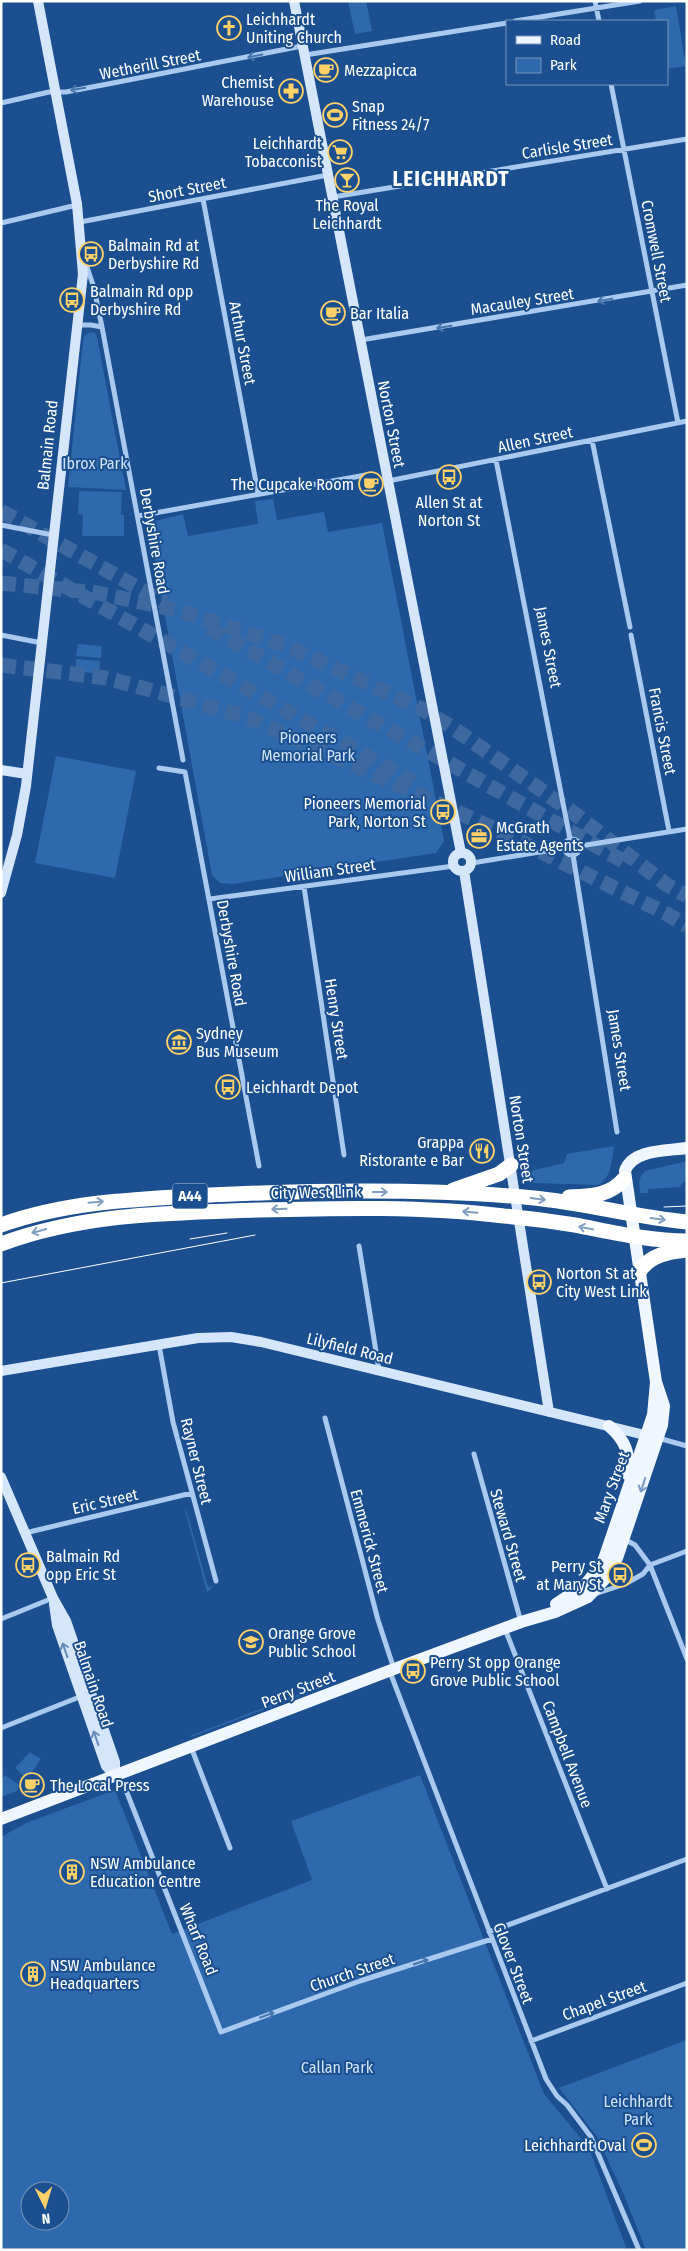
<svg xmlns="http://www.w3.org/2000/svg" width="688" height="2251" viewBox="0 0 688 2251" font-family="'Fira Sans Condensed',sans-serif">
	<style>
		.green { fill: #2e69ad; fill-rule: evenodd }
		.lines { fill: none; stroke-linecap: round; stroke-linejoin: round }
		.highway-tunnel { stroke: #3d69a0; stroke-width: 15; stroke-dasharray: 15 8; stroke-linecap: butt }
		.street { stroke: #a9c9ee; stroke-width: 5 }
		.secondary { stroke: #d6e6fa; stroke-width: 10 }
		.primary { stroke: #f0f6ff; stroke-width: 12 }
		.highway { stroke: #fff; stroke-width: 15 }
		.tram { stroke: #fff; stroke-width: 1 }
		.oneway { stroke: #4674ac }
		.oneway2 { stroke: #829ec1 }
		.oneway3 { stroke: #7b9ac1 }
		.oneway4 { stroke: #668bba }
		.labels { text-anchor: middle; stroke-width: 4; stroke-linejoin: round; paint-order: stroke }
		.shield { fill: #1b4f8f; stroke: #bbcadd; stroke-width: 1 }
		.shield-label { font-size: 15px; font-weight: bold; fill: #fff }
		.poi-label { font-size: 16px; fill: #fff; stroke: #1b4f8f; text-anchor: start }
		.street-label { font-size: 16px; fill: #fff; stroke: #1b4f8f }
		.park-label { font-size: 16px; fill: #cfe3fa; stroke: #1b4f8f }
		.district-label { font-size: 21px; font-weight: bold; letter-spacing: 1px; fill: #fff; stroke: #1b4f8f }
	</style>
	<rect width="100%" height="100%" fill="#1b4f8f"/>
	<!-- green -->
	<path class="green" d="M348,1H366L372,31L355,34Z
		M676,6L686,66L667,69V21H656L654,10Z
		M90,332L95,333L97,337L126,490L68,487L83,341L84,336Z
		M79,491L122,492L121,515H124V536H82L83,515L78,514Z
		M273,499L277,520L324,512L328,532L382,523L444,841L436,853L233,884L220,883L212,875L148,523L183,514L188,536L258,524L255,501Z
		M78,644L102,646L101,658L76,656Z
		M76,659L100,661L99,674L75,671Z
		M56,756L136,771L115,878L35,863Z
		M614,1146C612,1159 611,1181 597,1185L534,1183L529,1179L526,1172L564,1163L567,1154Z
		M687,1161V1181L682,1183L680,1187L648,1189V1193H640C639,1185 638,1177 645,1171Z
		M186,1509L208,1587L213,1586L210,1590L207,1592L185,1510Z
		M331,1682L332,1684L191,1737L190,1736Z
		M30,1752L41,1759L27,1779L15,1768Z
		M5,1775L19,1785L17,1791L1,1797V1780Z
		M420,1775L544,2094L589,2148L627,2250H1V1837L26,1823L115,1790L172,1934L312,1880L291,1821ZM30,2191H60V2221H30Z
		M687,2040V2250H646L624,2195L596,2135L559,2088Z"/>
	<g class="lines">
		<!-- highway-tunnel -->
		<path class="highway-tunnel" d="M1,511L165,603
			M1,550L413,782
			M1,583L98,593L177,610L287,646L422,709L453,728L575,814L667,885L687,896
			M209,628L623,861
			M1,665L107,678L247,717L497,830L667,914L687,926"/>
		<!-- street -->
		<path class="street" d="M595,1L599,21
			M515,21L640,1
			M305,55L507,23
			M611,84L678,423
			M1,103L49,92H66L113,83L302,46
			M333,197L687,139
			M203,199L258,493
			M80,222L328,175
			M1,223L77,205
			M86,264L94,288L102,327
			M77,325H91L102,327L183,760
			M361,340L687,285
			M592,440L630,627
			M496,460L570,839
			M388,481L687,421
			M138,516L366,475
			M1,525L53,535
			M1,635L42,643
			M631,635L669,831
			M159,768L185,772L259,1166
			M564 847a8 8 0 1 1 16 0a8 8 0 1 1-16 0Z
			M580,846L687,829
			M573,855L617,1132
			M472,863L564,848
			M304,887L344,1155
			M210,899L454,866
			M359,1246L379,1370
			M159,1345L173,1422L216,1581
			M325,1418L378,1620L394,1669
			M658,1438L687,1446
			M474,1454L521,1622
			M25,1533L192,1493
			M624,1539L635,1545L650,1565L687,1659
			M595,1594L625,1584L643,1574L650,1565L687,1551
			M1,1619L53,1598
			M505,1629L607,1889
			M390,1672L546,2079L557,2096L567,2105L591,2137L639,2250
			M1,1728L82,1696
			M191,1747L230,1848
			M116,1776L124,1785L221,2032L360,1981L492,1939
			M489,1932L687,1859
			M531,2041L687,1983"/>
		<!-- secondary -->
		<path class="secondary" d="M294,1L461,853
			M1,770L27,774
			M453 862a9 9 0 1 1 18 0a9 9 0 1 1-18 0Z
			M464,871L549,1412
			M1,893L17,835L26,786L83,274L77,204L38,1
			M1,1371L198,1338L231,1337L261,1342L653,1437
			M1,1477L53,1598L66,1621L115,1762V1776
			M54,1604L57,1625L106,1766L115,1776"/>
		<!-- primary -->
		<path class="primary" d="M609,1426C626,1441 630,1453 628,1475
			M556,1604L586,1584L603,1562L653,1415L656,1382L625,1171C632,1149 667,1151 687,1148
			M1,1819L394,1669L521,1622L555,1612L588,1597L604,1580L617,1558L662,1425L664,1406L656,1382"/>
		<!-- highway -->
		<path class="highway" d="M453,1190L499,1174L511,1165
			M569,1197C590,1196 610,1196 624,1179
			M1,1225C68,1201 139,1199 210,1195C315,1190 429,1188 534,1198C585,1203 635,1217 687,1222
			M1,1244C85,1213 170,1213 258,1210C340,1208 422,1206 504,1216C527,1218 551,1221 575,1225C612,1232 648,1241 687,1241
			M639,1272C650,1255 667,1252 687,1250"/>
		<!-- tram -->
		<path class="tram" d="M664,1207L687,1206
			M190,1239L227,1233
			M1,1283L255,1235"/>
	</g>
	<!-- one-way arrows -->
	<defs><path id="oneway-shaft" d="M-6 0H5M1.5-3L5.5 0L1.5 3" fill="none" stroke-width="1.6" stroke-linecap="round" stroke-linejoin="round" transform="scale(1.25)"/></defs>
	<g class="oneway">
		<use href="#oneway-shaft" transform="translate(255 56) rotate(168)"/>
		<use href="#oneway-shaft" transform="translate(78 89) rotate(170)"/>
		<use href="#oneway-shaft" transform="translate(605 300) rotate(171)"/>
		<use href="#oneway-shaft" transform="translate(444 327) rotate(171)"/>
		<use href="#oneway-shaft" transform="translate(421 1962) rotate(-18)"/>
		<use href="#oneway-shaft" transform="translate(267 2015) rotate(-20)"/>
	</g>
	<g class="oneway2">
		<use href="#oneway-shaft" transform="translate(380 1192)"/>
		<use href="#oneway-shaft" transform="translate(538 1199) rotate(7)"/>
		<use href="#oneway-shaft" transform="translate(96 1202) rotate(-5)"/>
		<use href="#oneway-shaft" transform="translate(279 1209) rotate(178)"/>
		<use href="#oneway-shaft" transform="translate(470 1212) rotate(-175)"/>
		<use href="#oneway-shaft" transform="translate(658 1219) rotate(8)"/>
		<use href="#oneway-shaft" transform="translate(586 1228) rotate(-169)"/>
		<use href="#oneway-shaft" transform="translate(39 1231) rotate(164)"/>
	</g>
	<use class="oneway3" href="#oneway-shaft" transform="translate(643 1485) rotate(108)"/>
	<g class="oneway4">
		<use href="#oneway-shaft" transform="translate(65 1650) rotate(-109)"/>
		<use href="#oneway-shaft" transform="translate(96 1738) rotate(-109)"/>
	</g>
	<!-- icons -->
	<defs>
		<g id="church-ring" transform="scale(1.25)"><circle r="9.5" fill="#1b4f8f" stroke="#ffd166" stroke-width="1.5"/><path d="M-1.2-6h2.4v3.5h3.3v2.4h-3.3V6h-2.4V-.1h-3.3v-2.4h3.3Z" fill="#ffd166"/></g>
		<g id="cafe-ring" transform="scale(1.25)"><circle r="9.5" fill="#1b4f8f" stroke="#ffd166" stroke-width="1.5"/><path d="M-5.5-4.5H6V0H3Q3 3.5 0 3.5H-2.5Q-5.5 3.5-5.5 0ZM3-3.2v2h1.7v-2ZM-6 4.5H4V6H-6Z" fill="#ffd166"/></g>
		<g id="pharmacy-ring" transform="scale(1.25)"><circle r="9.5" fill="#1b4f8f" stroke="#ffd166" stroke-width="1.5"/><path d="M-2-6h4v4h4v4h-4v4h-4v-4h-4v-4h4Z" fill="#ffd166"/></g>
		<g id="stadium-ring" transform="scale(1.25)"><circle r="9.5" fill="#1b4f8f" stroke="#ffd166" stroke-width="1.5"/><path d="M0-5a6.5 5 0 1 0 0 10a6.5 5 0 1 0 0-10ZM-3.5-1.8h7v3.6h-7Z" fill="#ffd166"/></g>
		<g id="supermarket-ring" transform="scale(1.25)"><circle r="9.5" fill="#1b4f8f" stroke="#ffd166" stroke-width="1.5"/><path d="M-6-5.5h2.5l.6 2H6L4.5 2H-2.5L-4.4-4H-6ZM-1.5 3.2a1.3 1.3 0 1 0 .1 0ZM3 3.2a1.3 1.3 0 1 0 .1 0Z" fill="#ffd166"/></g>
		<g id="bar-ring" transform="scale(1.25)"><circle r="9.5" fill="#1b4f8f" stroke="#ffd166" stroke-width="1.5"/><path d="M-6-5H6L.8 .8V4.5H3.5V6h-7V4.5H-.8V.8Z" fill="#ffd166"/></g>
		<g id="bus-ring" transform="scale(1.25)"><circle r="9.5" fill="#1b4f8f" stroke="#ffd166" stroke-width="1.5"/><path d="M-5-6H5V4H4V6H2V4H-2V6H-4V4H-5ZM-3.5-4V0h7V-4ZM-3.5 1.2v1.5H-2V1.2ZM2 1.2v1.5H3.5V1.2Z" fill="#ffd166"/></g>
		<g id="office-ring" transform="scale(1.25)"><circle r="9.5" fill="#1b4f8f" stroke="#ffd166" stroke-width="1.5"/><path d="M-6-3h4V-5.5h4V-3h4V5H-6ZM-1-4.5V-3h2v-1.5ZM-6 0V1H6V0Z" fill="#ffd166"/></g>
		<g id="museum-ring" transform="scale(1.25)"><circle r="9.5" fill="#1b4f8f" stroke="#ffd166" stroke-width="1.5"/><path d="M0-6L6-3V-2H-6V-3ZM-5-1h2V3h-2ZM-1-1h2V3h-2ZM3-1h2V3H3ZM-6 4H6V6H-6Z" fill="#ffd166"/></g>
		<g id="restaurant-ring" transform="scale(1.25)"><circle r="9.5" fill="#1b4f8f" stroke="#ffd166" stroke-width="1.5"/><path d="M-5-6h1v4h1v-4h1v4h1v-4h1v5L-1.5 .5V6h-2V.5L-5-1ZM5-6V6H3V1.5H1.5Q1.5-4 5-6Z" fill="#ffd166"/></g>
		<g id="school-ring" transform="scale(1.25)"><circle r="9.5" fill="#1b4f8f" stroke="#ffd166" stroke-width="1.5"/><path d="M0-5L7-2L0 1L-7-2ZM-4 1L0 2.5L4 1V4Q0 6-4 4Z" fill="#ffd166"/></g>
		<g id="building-ring" transform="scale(1.25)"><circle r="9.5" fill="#1b4f8f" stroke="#ffd166" stroke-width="1.5"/><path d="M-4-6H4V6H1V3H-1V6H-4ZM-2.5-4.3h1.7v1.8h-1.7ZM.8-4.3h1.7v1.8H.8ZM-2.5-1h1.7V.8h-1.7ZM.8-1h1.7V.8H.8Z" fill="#ffd166"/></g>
	</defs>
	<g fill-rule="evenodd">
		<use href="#church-ring" x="229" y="28"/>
		<use href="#cafe-ring" x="326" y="70"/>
		<use href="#pharmacy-ring" x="291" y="91"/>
		<use href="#stadium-ring" x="335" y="115"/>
		<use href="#supermarket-ring" x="340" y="152"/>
		<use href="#bar-ring" x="347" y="180"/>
		<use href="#bus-ring" x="91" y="254"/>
		<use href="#bus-ring" x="72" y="300"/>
		<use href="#cafe-ring" x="333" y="313"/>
		<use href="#bus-ring" x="449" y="477"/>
		<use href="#cafe-ring" x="371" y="484"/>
		<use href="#bus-ring" x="443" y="812"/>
		<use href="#office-ring" x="479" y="836"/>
		<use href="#museum-ring" x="179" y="1042"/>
		<use href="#bus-ring" x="228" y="1087"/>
		<use href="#restaurant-ring" x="482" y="1151"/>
		<use href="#bus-ring" x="539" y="1282"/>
		<use href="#bus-ring" x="28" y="1565"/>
		<use href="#bus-ring" x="620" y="1575"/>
		<use href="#school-ring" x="251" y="1642"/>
		<use href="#bus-ring" x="413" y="1671"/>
		<use href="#cafe-ring" x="32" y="1785"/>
		<use href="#building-ring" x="72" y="1872"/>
		<use href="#building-ring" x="33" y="1974"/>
		<use href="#stadium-ring" x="644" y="2145"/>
	</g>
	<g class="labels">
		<!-- shield labels -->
		<rect class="shield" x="172.5" y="1183.5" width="35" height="25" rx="4"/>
		<g class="shield-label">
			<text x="190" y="1201">A44</text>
		</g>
		<!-- poi labels -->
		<g class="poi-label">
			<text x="246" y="25">Leichhardt<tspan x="246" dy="18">Uniting Church</tspan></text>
			<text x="344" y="76">Mezzapicca</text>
			<text x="274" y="88" text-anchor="end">Chemist<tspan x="274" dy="18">Warehouse</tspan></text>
			<text x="352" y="112">Snap<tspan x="352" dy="18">Fitness 24/7</tspan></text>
			<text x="322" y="149" text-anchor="end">Leichhardt<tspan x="322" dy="18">Tobacconist</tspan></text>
			<text x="347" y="211" text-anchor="middle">The Royal<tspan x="347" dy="18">Leichhardt</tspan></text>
			<text x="108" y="251">Balmain Rd at<tspan x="108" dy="18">Derbyshire Rd</tspan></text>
			<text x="90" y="297">Balmain Rd opp<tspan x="90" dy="18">Derbyshire Rd</tspan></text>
			<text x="350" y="319">Bar Italia</text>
			<text x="354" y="490" text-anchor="end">The Cupcake Room</text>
			<text x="449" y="508" text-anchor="middle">Allen St at<tspan x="449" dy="18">Norton St</tspan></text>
			<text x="426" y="809" text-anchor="end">Pioneers Memorial<tspan x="426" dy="18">Park, Norton St</tspan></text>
			<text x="496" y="833">McGrath<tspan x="496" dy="18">Estate Agents</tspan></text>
			<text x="196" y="1039">Sydney<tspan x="196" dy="18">Bus Museum</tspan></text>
			<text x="246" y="1093">Leichhardt Depot</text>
			<text x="464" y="1148" text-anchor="end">Grappa<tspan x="464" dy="18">Ristorante e Bar</tspan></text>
			<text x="556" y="1279">Norton St at<tspan x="556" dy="18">City West Link</tspan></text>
			<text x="46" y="1562">Balmain Rd<tspan x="46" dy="18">opp Eric St</tspan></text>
			<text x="602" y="1572" text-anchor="end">Perry St<tspan x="602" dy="18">at Mary St</tspan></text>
			<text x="268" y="1639">Orange Grove<tspan x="268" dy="18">Public School</tspan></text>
			<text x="430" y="1668">Perry St opp Orange<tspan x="430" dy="18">Grove Public School</tspan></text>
			<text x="50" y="1791">The Local Press</text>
			<text x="90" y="1869">NSW Ambulance<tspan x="90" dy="18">Education Centre</tspan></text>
			<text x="50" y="1971">NSW Ambulance<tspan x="50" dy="18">Headquarters</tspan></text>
			<text x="626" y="2151" text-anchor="end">Leichhardt Oval</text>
		</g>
		<!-- street labels -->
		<g class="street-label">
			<text transform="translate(150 64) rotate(-11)" y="6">Wetherill Street</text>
			<text transform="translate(567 146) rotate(-9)" y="6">Carlisle Street</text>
			<text transform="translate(187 189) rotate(-11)" y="6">Short Street</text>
			<text transform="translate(657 251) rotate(79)" y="6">Cromwell Street</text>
			<text transform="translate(522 301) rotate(-9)" y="6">Macauley Street</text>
			<text transform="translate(243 343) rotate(79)" y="6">Arthur Street</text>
			<text transform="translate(392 424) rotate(79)" y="6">Norton Street</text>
			<text transform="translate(535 439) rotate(-12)" y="6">Allen Street</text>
			<text transform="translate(47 445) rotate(-84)" y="6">Balmain Road</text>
			<text transform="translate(155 541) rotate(80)" y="6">Derbyshire Road</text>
			<text transform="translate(549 647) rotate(79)" y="6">James Street</text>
			<text transform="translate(663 731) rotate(79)" y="6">Francis Street</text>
			<text transform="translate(330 870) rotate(-8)" y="6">William Street</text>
			<text transform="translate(232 953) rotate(80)" y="6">Derbyshire Road</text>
			<text transform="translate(337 1019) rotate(81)" y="6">Henry Street</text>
			<text transform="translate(620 1050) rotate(81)" y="6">James Street</text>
			<text transform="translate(522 1139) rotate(81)" y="6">Norton Street</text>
			<text transform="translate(316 1192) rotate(-1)" y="6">City West Link</text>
			<text transform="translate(350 1348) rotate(14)" y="6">Lilyfield Road</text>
			<text transform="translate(197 1461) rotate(76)" y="6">Rayner Street</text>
			<text transform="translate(611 1487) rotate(-70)" y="6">Mary Street</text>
			<text transform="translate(105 1501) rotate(-13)" y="6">Eric Street</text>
			<text transform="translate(509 1535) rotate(74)" y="6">Steward Street</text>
			<text transform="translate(370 1541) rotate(75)" y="6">Emmerick Street</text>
			<text transform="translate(94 1684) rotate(71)" y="6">Balmain Road</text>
			<text transform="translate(298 1689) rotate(-21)" y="6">Perry Street</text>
			<text transform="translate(568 1754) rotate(69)" y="6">Campbell Avenue</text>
			<text transform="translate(199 1939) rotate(68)" y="6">Wharf Road</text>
			<text transform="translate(514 1963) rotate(69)" y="6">Glover Street</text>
			<text transform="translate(352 1972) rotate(-19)" y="6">Church Street</text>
			<text transform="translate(604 2000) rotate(-20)" y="6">Chapel Street</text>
		</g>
		<!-- park labels -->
		<g class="park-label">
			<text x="95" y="469">Ibrox Park</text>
			<text x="308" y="743">Pioneers<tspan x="308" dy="18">Memorial Park</tspan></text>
			<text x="337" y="2073">Callan Park</text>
			<text x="638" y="2107">Leichhardt<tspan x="638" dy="18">Park</tspan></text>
		</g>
		<!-- district labels -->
		<g class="district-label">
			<text x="451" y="186">LEICHHARDT</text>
		</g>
	</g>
	<!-- border -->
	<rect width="688" height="2251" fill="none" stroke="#ffffff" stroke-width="5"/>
	<!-- legend -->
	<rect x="506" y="20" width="162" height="65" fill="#1b4f8f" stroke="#7695bc"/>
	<rect x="516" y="36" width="25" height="8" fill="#f0f6ff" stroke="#7695bc"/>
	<text x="550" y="45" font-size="15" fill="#ffffff">Road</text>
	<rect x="516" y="58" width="25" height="15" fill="#2e69ad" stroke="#7695bc"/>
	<text x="550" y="70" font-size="15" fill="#ffffff">Park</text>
	<!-- north arrow -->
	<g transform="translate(45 2206) rotate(175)"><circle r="24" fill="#1b4f8f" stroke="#7695bc"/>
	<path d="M0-4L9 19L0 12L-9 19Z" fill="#ffd166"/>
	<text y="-8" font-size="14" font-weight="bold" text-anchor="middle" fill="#ffffff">N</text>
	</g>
</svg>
